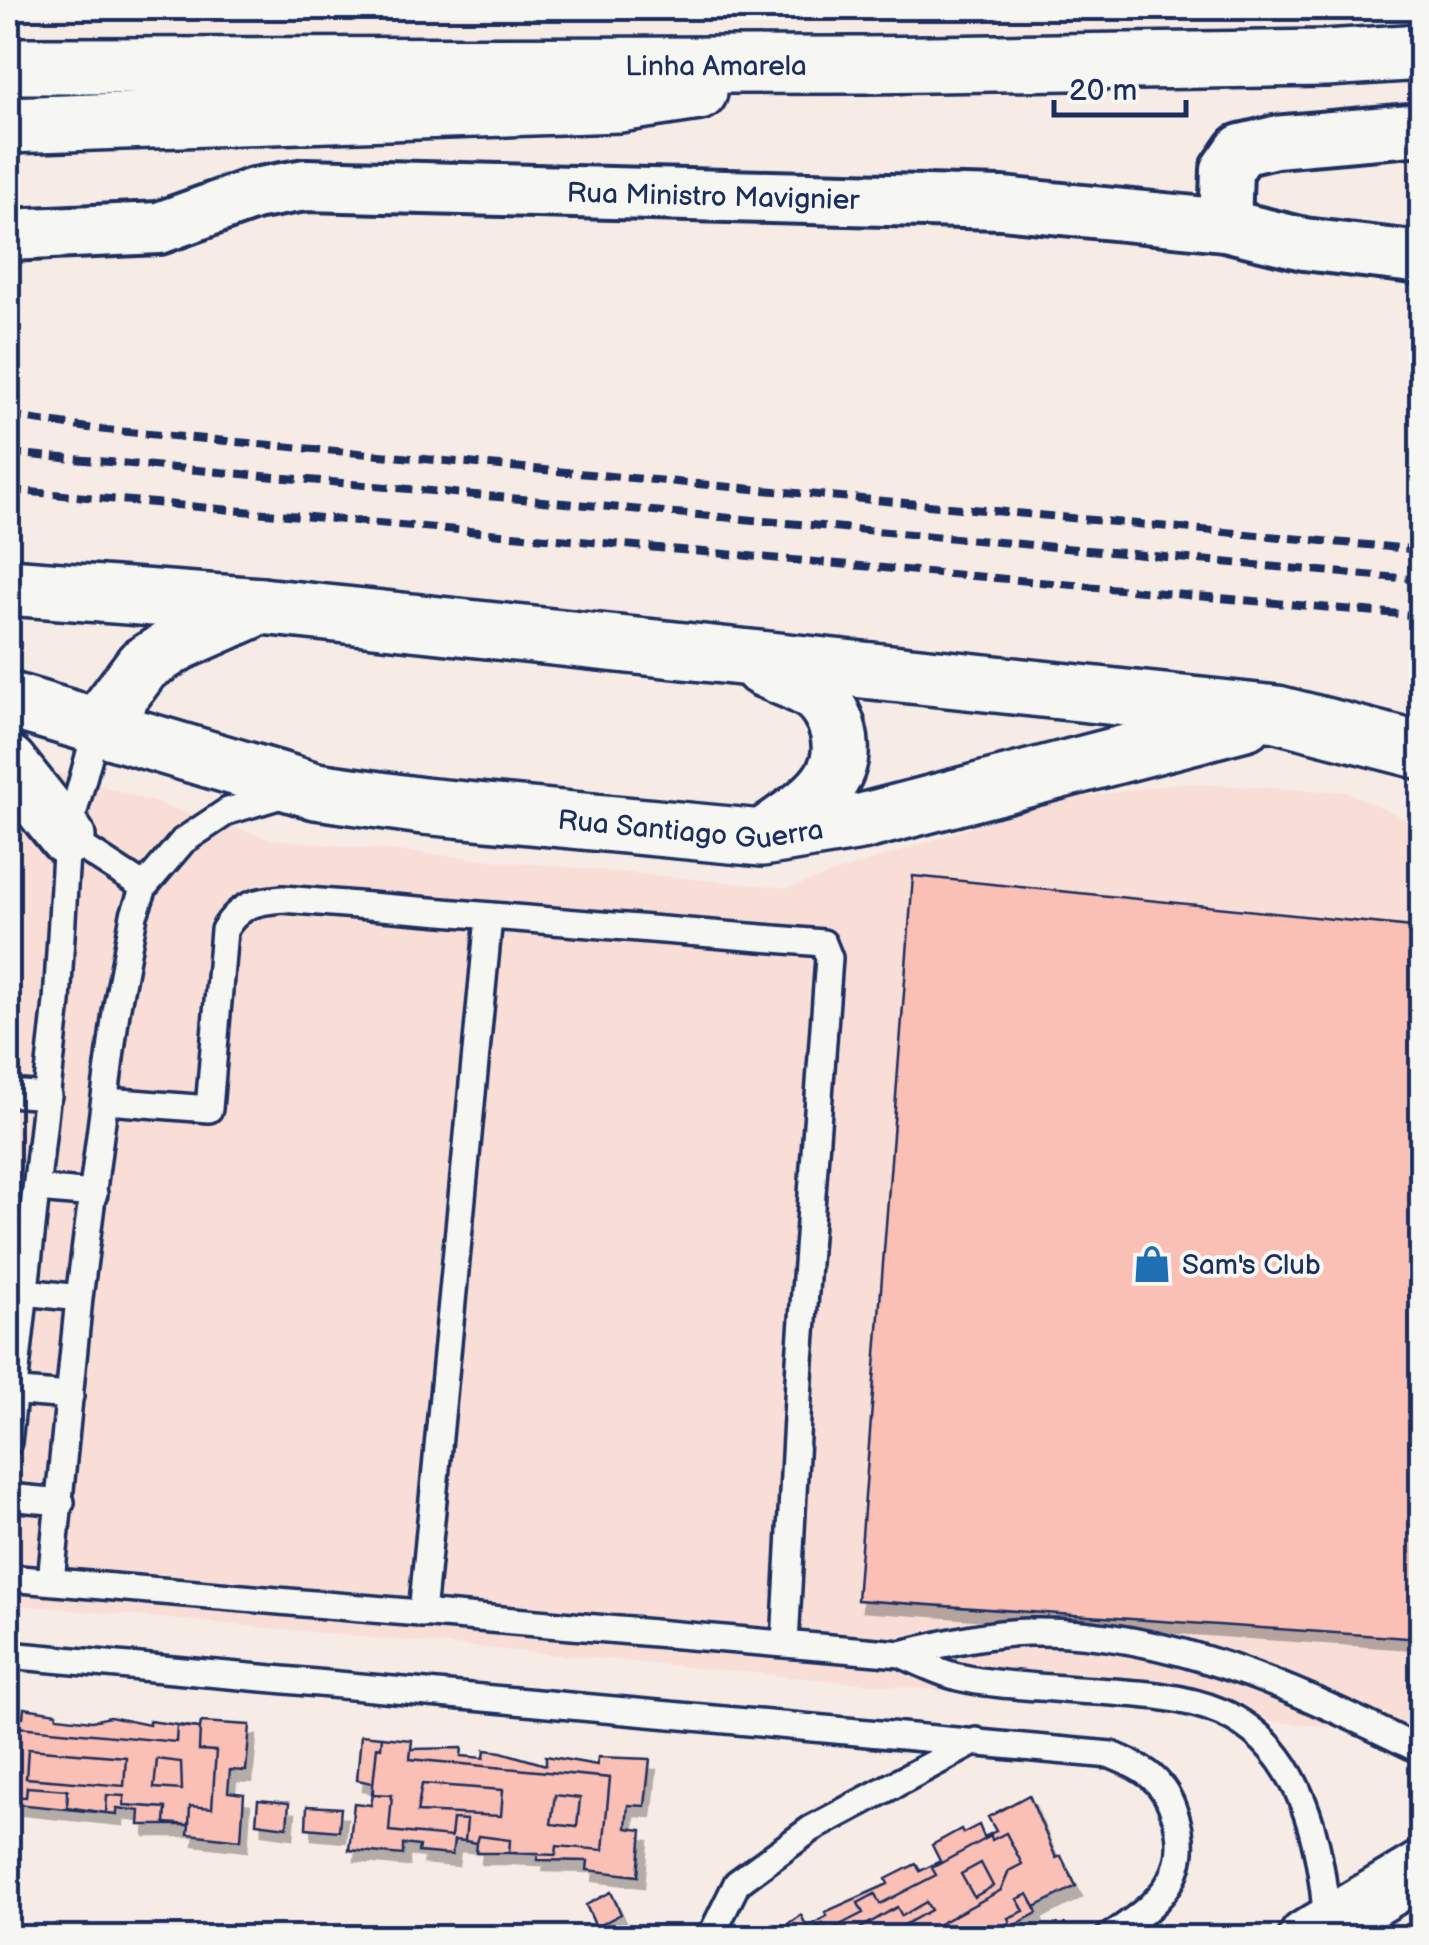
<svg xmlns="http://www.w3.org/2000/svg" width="1429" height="1945" viewBox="0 0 1429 1945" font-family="'Balsamiq Sans',sans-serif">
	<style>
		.built { fill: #f8ded7 }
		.building { fill: #fabfb5; stroke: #1b2f5e; stroke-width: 2.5; filter: url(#shadow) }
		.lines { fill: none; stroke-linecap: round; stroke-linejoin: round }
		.service-casing { stroke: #1b2f5e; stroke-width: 32 }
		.minor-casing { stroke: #1b2f5e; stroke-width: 58 }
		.secondary-casing { stroke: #1b2f5e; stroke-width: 62 }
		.motorway-casing { stroke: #1b2f5e; stroke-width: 62 }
		.service { stroke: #f6f6f2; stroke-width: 25 }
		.minor { stroke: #f6f6f2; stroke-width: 50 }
		.secondary { stroke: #f6f6f2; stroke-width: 55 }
		.motorway { stroke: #f6f6f2; stroke-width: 55 }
		.rail { stroke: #1b2f5e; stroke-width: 8; stroke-dasharray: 15 8; stroke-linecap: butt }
		.labels { text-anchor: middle; stroke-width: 8; stroke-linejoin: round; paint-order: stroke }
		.street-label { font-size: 28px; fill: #1b2f5e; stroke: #f6f6f2 }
		.poi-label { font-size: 28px; fill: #1b2f5e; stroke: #f6f6f2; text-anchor: start }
	</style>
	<defs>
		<filter id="shadow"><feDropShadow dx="6" dy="11" stdDeviation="0" flood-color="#0004"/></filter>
	</defs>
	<rect width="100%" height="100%" fill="#f7ebe6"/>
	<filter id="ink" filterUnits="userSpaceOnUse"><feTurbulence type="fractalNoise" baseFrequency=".01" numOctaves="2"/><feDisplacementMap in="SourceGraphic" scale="20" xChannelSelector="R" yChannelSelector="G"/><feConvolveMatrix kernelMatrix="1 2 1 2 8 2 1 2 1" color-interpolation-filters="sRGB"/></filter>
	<g filter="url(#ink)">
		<!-- built -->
		<path class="built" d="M8,756L270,839L789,888L1046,803L1177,783L1347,792L1421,826V1735L8,1604Z"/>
		<!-- building -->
		<path class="building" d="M913,876L1422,928V1639L857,1600Z
			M24,1708L57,1713V1717L92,1721L110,1717L149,1725V1721L200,1728L201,1722L250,1725L246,1771L230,1770L228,1792L244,1794L241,1840L188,1834L189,1825H139L140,1811L117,1808V1814L16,1804L17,1796H8V1716L23,1717Z
			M8,1726L176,1742L177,1726L200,1728L199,1750L216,1751L212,1808L190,1806L189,1825L165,1823L166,1808L124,1805V1796L107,1795L106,1813L67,1807L68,1790L27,1787L26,1797L8,1796Z
			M361,1735L412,1740L411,1749L462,1748L461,1756L484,1758L485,1750L501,1752L546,1765V1756L597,1765L598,1757L650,1759L645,1806L628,1805L626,1828L642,1830L638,1876L587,1870L588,1861L537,1860L538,1853H476L477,1843L465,1841L454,1840L452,1855L418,1852L419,1846L403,1844V1855L349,1850L354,1803L371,1805L373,1794V1783L357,1780Z
			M382,1737L412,1740L410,1759L610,1778L603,1850L557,1846L556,1855L509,1853L510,1840L479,1836L477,1843L465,1841L467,1820L453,1819L451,1837L389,1831L392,1795L372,1794L377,1747L381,1748Z
			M28,1749L126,1757L124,1786L26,1778Z
			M157,1759L181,1762L182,1790L154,1788Z
			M422,1784L503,1790L501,1816L417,1812Z
			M555,1795L580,1798L577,1827L551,1824Z
			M1029,1795L1056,1858L1061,1856L1076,1886L1035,1907L1037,1913L991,1938H766L801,1915L807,1927L827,1916L825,1912L888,1884L886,1879L916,1864L920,1871L940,1861L932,1845L961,1829L963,1833L979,1825L984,1837L996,1831L988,1817Z
			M1029,1795L1056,1858L1061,1856L1076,1886L1035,1907L1028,1894L1017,1899L1024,1911L1008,1918L1010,1922L982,1938L977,1931L964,1938H766L801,1915L807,1927L827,1916L825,1912L888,1884L886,1879L916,1864L920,1871L940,1861L932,1845L961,1829L963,1833L979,1825L984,1837L996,1831L988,1817Z
			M258,1800L289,1803L287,1827L256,1823Z
			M307,1806L341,1808L339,1831L306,1828Z
			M1006,1833L1022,1864L1009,1871L1001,1890L913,1938H798L823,1924L828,1931L863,1913L858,1903L875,1894L880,1904L936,1875L932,1868L991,1836L992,1840Z
			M981,1863L993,1886L974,1897L961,1874Z
			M611,1892L621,1914L596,1927L586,1905Z
			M926,1902L931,1910L906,1924L910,1930L898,1938H858L864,1934L861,1928L897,1907L902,1916Z"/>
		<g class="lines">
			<!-- service casing -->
			<g class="service-casing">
				<path id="service" d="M67,837L144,887
					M8,1093L48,1096
					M107,1101L209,1109L224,930C239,905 255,901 283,899L823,943L829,958L800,1361L785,1644
					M38,1189L94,1194
					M26,1292L79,1298
					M8,1391L70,1396
					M8,1442L57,1002L67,837L97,727
					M8,1497L61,1502
					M8,1578L901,1654C919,1662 938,1672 958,1677C992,1685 1029,1686 1064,1689C1115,1693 1174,1692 1221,1712C1303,1747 1322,1847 1327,1926
					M51,1581L79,1298L116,1012L134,915L144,887L183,841L228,811L285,794
					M422,1614L489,917
					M901,1654C943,1644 985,1633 1029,1632C1168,1629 1300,1691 1422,1751
					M8,1655L1111,1755C1144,1768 1164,1779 1175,1815C1195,1876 1155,1906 1108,1938
					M710,1938L737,1883L811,1829L976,1741"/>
			</g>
			<!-- minor casing -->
			<g class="minor-casing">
				<g id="minor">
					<path d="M1225,225L1227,170L1241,150L1275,142L1422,129"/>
					<path id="s1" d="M8,235L159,228L254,194L305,185L1002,203L1225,225L1304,244L1422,258"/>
				</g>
			</g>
			<!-- secondary casing -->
			<g class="secondary-casing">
				<g id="secondary">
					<path d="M762,668C778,676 798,682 813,692C825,700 835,717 838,731C851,782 805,807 769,833"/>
					<path id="s2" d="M8,700L316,791L423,806L762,838L861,822L1245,722"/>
					<path d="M97,727L143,665L178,643L261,606L1277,714L1422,751"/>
					<path d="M8,763L67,837"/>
					<path d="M1307,1938L1422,1869"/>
				</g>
			</g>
			<!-- motorway casing -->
			<g class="motorway-casing">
				<g id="motorway">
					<path id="s3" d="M8,66L865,65L1326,58L1422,52"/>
					<path d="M8,125L619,104L699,92"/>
					<path d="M8,587L261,606"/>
				</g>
			</g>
			<!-- service -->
			<use href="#service" class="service"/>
			<!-- minor -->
			<use href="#minor" class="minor"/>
			<!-- secondary -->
			<use href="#secondary" class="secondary"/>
			<!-- motorway -->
			<use href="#motorway" class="motorway"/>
			<!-- rail -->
			<path class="rail" d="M8,416L95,429L1422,550
				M8,453L1422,580
				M8,490L1422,616"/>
		</g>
	</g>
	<!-- icons -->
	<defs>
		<g id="shop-bare" transform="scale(3)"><path d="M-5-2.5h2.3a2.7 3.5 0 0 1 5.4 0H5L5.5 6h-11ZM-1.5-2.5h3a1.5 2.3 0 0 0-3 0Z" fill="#1f6fb2" stroke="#f6f6f2" stroke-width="2.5" paint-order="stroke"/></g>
	</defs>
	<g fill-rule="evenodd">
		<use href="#shop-bare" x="1152" y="1264"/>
	</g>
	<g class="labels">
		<!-- street labels -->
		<g class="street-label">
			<text dy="10" stroke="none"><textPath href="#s3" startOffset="708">Linha Amarela</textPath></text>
			<text dy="10" stroke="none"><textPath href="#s1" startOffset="712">Rua Ministro Mavignier</textPath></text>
			<text dy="10" stroke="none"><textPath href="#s2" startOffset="698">Rua Santiago Guerra</textPath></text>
		</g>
		<!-- poi labels -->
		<g class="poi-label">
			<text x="1182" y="1274">Sam's Club</text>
		</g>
	</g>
	<!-- margin -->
	<rect width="1429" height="1945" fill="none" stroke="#f6f6f2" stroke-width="40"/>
	<rect x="20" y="20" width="1389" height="1905" fill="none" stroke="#1b2f5e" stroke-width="4" filter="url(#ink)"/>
	<!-- scale -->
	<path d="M1054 100v15h132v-15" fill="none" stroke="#1b2f5e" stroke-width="5"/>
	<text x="1069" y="100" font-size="30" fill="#1b2f5e" stroke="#f6f6f2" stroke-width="8" paint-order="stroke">20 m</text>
</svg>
